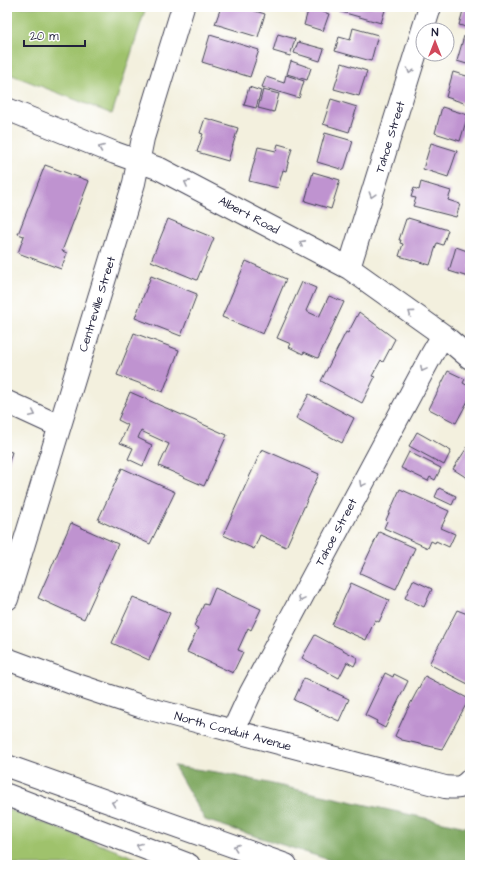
<svg xmlns="http://www.w3.org/2000/svg" width="477" height="872" viewBox="0 0 477 872" font-family="'Architects Daughter',sans-serif">
	<style>
		.green { fill: #9fc26c; stroke: #607254 }
		.forest { fill: #7fa860; stroke: #50654e }
		.building { fill: #bf93d0 }
		.lines { fill: none; stroke-linecap: round; stroke-linejoin: round }
		.street-casing { stroke: #414153; stroke-width: 24 }
		.highway-casing { stroke: #414153; stroke-width: 24 }
		.street { stroke: #fff; stroke-width: 22 }
		.highway { stroke: #fff; stroke-width: 22 }
		.oneway { stroke: #9c9ca7 }
		.labels { text-anchor: middle; stroke-width: 3; stroke-linejoin: round; paint-order: stroke }
		.street-label { font-size: 12px; fill: #22223b; stroke: #fff }
	</style>
	<rect width="100%" height="100%" fill="#fff"/>
	<filter id="ink" filterUnits="userSpaceOnUse"><feTurbulence type="fractalNoise" baseFrequency=".025" numOctaves="2"/><feDisplacementMap in="SourceGraphic" scale="8" xChannelSelector="R" yChannelSelector="G"/><feConvolveMatrix kernelMatrix="1 2 1 2 8 2 1 2 1" color-interpolation-filters="sRGB"/></filter>
	<filter id="wash" filterUnits="userSpaceOnUse"><feTurbulence type="fractalNoise" baseFrequency=".012" numOctaves="4" result="noise"/><feDisplacementMap in="SourceGraphic" scale="16" xChannelSelector="R" yChannelSelector="G"/><feGaussianBlur stdDeviation="0.9" result="paint"/><feColorMatrix in="noise" values="0 0 0 0 0 0 0 0 0 0 0 0 0 0 0 0 0 1.4 0 .05"/><feComposite in="paint" operator="in"/></filter>
	<g filter="url(#wash)">
		<rect width="100%" height="100%" fill="#f3f0de"/>
		<!-- green -->
		<path class="green" d="M7,7H146L112,114L7,73Z
			M7,809L154,865H7Z"/>
		<!-- forest -->
		<path class="forest" d="M174,766L223,773L470,828V865H345L205,820Z"/>
		<g id="blocks">
			<!-- building -->
			<path class="building" d="M221,7H242L265,14L258,37L215,24Z
				M309,7L329,14L323,31L304,25Z
				M339,7H386L381,23L338,11Z
				M464,7L470,9V28L459,25Z
				M353,28L378,35L371,61L335,51L339,37L350,40Z
				M278,34L295,39L290,56L273,51Z
				M210,35L259,50L250,77L202,62Z
				M464,36L470,37V65L457,61Z
				M298,42L324,49L320,61L294,53Z
				M291,61L311,68L307,80L287,74Z
				M342,63L367,71L359,96L334,89Z
				M453,72L470,77V105L446,97Z
				M286,75L304,81L299,98L262,87L266,77L284,83Z
				M249,87L261,91L256,108L244,105Z
				M263,90L279,94L274,112L258,108Z
				M331,99L357,107L349,132L323,124Z
				M442,107L468,115L460,141L435,133Z
				M205,118L238,128L228,161L197,152L203,134L200,133Z
				M325,133L353,141L344,170L317,162Z
				M431,143L457,151L448,177L423,169Z
				M278,144L292,148L286,171L283,170L278,188L249,181L258,147L276,151Z
				M45,165L89,181L62,251L67,253L61,269L18,253L24,236L18,234Z
				M313,172L340,180L331,209L305,201Z
				M421,182L451,191L448,200L460,204L456,217L413,206L416,198L411,197L414,188L419,190Z
				M408,218L448,230L443,245L437,243L430,265L399,256L403,244L400,243L401,240H399L406,219H408Z
				M168,219L214,238L197,280L151,261Z
				M456,247L470,252V271L468,277L449,271Z
				M246,261L286,279L263,334L222,317Z
				M151,276L197,294L181,336L135,318Z
				M302,282L316,288L306,311L319,317L329,296L344,302L318,358L304,352L303,354L289,347L291,344L277,338Z
				M359,312L395,339L383,362L381,360L372,376L375,377L362,403L321,381L346,332L348,333Z
				M134,333L179,350L163,392L117,375Z
				M448,371L465,379L463,383L470,387V397L456,423L429,409Z
				M130,392L227,435L204,486L159,466L169,444L141,431L138,438L152,445L143,466L128,459L133,448L120,443L128,425L118,420Z
				M309,394L354,418L342,443L296,418Z
				M417,432L451,451L444,465L409,446Z
				M470,443V473L467,478L453,469Z
				M262,449L319,474L286,547L260,535L254,549L223,535Z
				M7,451L12,452L7,468Z
				M409,452L441,468L435,480L430,477L428,481L401,468Z
				M122,468L175,492L150,544L98,520Z
				M439,488L456,496L452,505L435,497Z
				M400,489L449,511L441,528L455,534L449,547L436,541L435,543L431,541L428,548L384,528L387,521L386,520Z
				M71,523L118,544L84,619L38,598Z
				M379,532L415,548L396,589L360,573Z
				M413,580L432,589L424,607L405,598Z
				M351,583L389,600L379,622L375,620L366,640L332,625Z
				M215,588L261,609L251,630L248,628L238,650L243,652L233,673L187,652L198,628L194,626L204,604L208,605Z
				M133,597L170,613L149,660L112,643Z
				M457,610L470,615V685L429,664Z
				M315,635L358,658L354,666L347,662L339,678L302,658Z
				M385,673L393,677L394,674L408,681L385,728L376,723L377,721L365,715Z
				M425,676L469,699L442,749L402,740L395,736L406,712Z
				M304,678L349,699L339,721L294,700Z"/>
		</g>
	</g>
	<g filter="url(#ink)">
		<use href="#blocks" fill-opacity="0" stroke="#414153" stroke-width="1"/>
		<g class="lines">
			<!-- street casing -->
			<g class="street-casing">
				<path id="street" d="M7,109L115,153L160,169L349,268L443,335L470,358
					M349,268L430,7
					M7,402L59,426
					M7,599L134,183L143,138L183,7
					M7,659L80,686L143,707L445,787C457,788 461,789 470,780
					M233,731L250,694L432,354L443,335"/>
			</g>
			<!-- highway casing -->
			<g class="highway-casing">
				<path id="highway" d="M7,766L286,865
					M7,795L189,865"/>
			</g>
			<!-- street -->
			<use href="#street" class="street"/>
			<!-- highway -->
			<use href="#highway" class="highway"/>
		</g>
		<!-- one-way arrows -->
		<defs><path id="oneway-chevron" d="M-2-3.5L2.5 0L-2 3.5" fill="none" stroke-width="1.6" stroke-linecap="round" stroke-linejoin="round"/></defs>
		<g class="oneway">
			<use href="#oneway-chevron" transform="translate(410 71) rotate(107)"/>
			<use href="#oneway-chevron" transform="translate(101 148) rotate(-158)"/>
			<use href="#oneway-chevron" transform="translate(187 183) rotate(-152)"/>
			<use href="#oneway-chevron" transform="translate(372 195) rotate(107)"/>
			<use href="#oneway-chevron" transform="translate(302 243) rotate(-152)"/>
			<use href="#oneway-chevron" transform="translate(411 313) rotate(-144)"/>
			<use href="#oneway-chevron" transform="translate(423 369) rotate(118)"/>
			<use href="#oneway-chevron" transform="translate(33 414) rotate(25)"/>
			<use href="#oneway-chevron" transform="translate(362 484) rotate(118)"/>
			<use href="#oneway-chevron" transform="translate(301 599) rotate(118)"/>
			<use href="#oneway-chevron" transform="translate(114 803) rotate(-160)"/>
			<use href="#oneway-chevron" transform="translate(139 846) rotate(-159)"/>
			<use href="#oneway-chevron" transform="translate(236 847) rotate(-160)"/>
		</g>
	</g>
	<g class="labels">
		<!-- street labels -->
		<g class="street-label">
			<text transform="translate(390 137) rotate(-73)" y="4">Tahoe Street</text>
			<text transform="translate(249 215) rotate(28)" y="4">Albert Road</text>
			<text transform="translate(97 304) rotate(-73)" y="4">Centreville Street</text>
			<text transform="translate(336 532) rotate(-62)" y="4">Tahoe Street</text>
			<text transform="translate(233 731) rotate(15)" y="4">North Conduit Avenue</text>
		</g>
	</g>
	<!-- margin -->
	<rect width="477" height="872" fill="none" stroke="#fff" stroke-width="24"/>
	<!-- north arrow -->
	<g transform="translate(435 42)"><circle r="19" fill="#ffffff" stroke="#a7a7b1"/>
	<path d="M0-3L7 15L0 10L-7 15Z" fill="#d1495b"/>
	<text y="-6" font-size="11" font-weight="bold" text-anchor="middle" fill="#22223b">N</text>
	</g>
	<!-- scale -->
	<path d="M24 40v6h61v-6" fill="none" stroke="#22223b" stroke-width="2"/>
	<text x="30" y="40" font-size="12" fill="#22223b" stroke="#ffffff" stroke-width="3" paint-order="stroke">20 m</text>
</svg>
